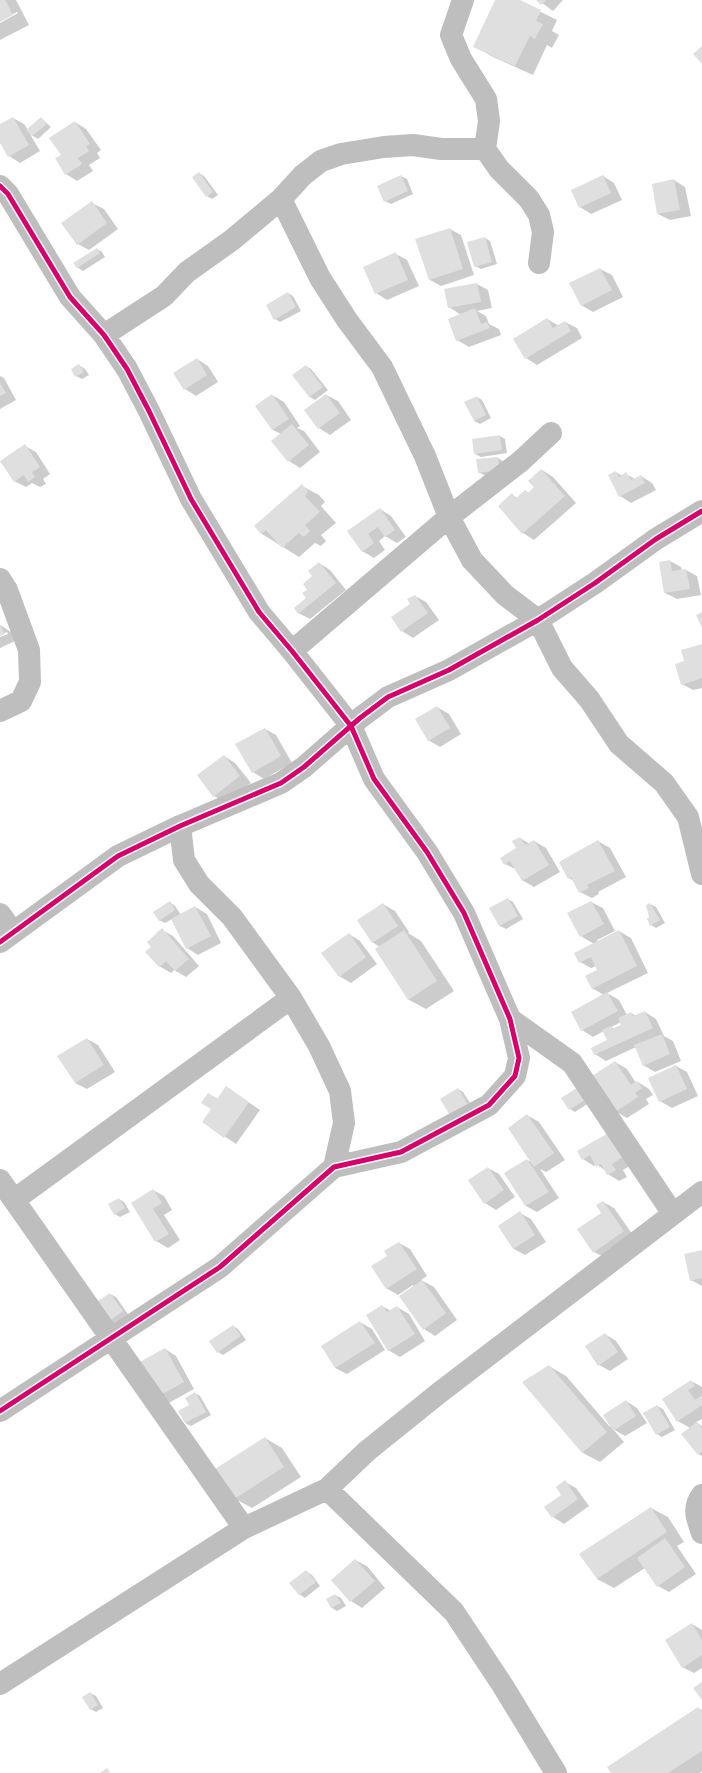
<svg xmlns="http://www.w3.org/2000/svg" width="702" height="1773" viewBox="0 0 702 1773" font-family="Helvetica,sans-serif">
	<style>
		.shadow { fill: #0003; fill-rule: evenodd }
		.building { fill: #dfdfdf }
		.lines { fill: none; stroke-linecap: round; stroke-linejoin: round }
		.minor { stroke: #bebebe; stroke-width: 22 }
		.cycleway-casing { stroke: #fff; stroke-width: 8 }
		.cycleway { stroke: #d6006c; stroke-width: 5 }
	</style>
	<rect width="100%" height="100%" fill="#fff"/>
	<!-- shadow -->
	<path class="shadow" d="M0,0H16L29,25L0,40V23L18,13L17,12L0,21Z
		M496,0H517L557,20L552,31L559,35L552,48L547,45L533,75L491,56L475,46Z
		M538,0H563L553,11Z
		M13,118L24,124L28,130L41,118L51,127L38,139L30,134L40,151L20,163L9,156L0,141V126Z
		M75,122L86,129L101,150L97,153L100,158L89,165L93,171L77,181L66,174L62,155Z
		M199,173L204,176L218,195L212,199L207,196Z
		M401,176L407,179L413,194L391,204L385,201Z
		M603,176L614,183L622,200L591,214L580,207Z
		M674,180L685,187L691,216L670,220L658,214Z
		M92,203L104,209L118,229L89,250L78,244Z
		M450,229L461,235L474,275L441,286L430,280Z
		M485,238L490,241L497,264L481,269L475,266Z
		M97,249L102,252L105,257L83,271L77,267Z
		M396,254L407,260L419,286L387,300L376,293Z
		M600,269L612,275L623,297L593,312L581,305Z
		M477,284L488,290L492,308L477,311L486,316L489,324L499,329L501,335L469,347L457,340L461,315L449,307Z
		M288,293L293,296L301,311L280,322L275,319Z
		M547,319L559,326L565,322L577,328L582,338L537,365L526,358Z
		M197,359L208,366L218,382L196,396L185,389Z
		M79,365L85,369L89,375L82,379L76,376Z
		M306,366L311,369L328,390L315,400L310,397L294,376Z
		M0,376L4,378L16,400L0,409Z
		M272,395L284,402L300,426L297,428L304,431L320,452L300,468L289,461L281,434L273,430L257,406Z
		M326,395L338,401L351,420L330,435L319,428Z
		M477,397L482,400L491,418L480,424L474,421Z
		M500,436L505,439L507,453L481,457L475,454Z
		M25,446L36,452L50,474L43,479L46,484L40,487L32,483L26,487L14,481Z
		M498,458L504,462L505,473L484,475L478,472Z
		M542,470L553,477L576,503L534,540L523,533L512,495L518,498L525,491L529,493L536,488Z
		M616,472L622,476L626,474L635,479L641,476L652,483L656,490L631,503L620,496Z
		M302,486L319,495L325,502L321,506L336,523L321,535L326,541L321,546L315,543L299,557L262,534L256,527Z
		M380,509L391,516L406,537L397,543L385,536L379,541L385,550L374,558L362,551L348,532Z
		M670,561L681,567L682,570H686L697,576L701,595L677,599L665,593L660,562Z
		M319,563L330,570L346,590L310,619L298,613L307,599L308,590Z
		M415,596L426,602L439,620L413,638L402,631Z
		M0,625L11,632L15,641L0,648V637L8,634L7,632L0,635Z
		M702,645V688L693,690L682,684L686,662Z
		M437,707L449,714L461,734L440,747L428,740Z
		M265,729L276,735L292,763L264,779L253,772Z
		M224,756L235,763L251,783L225,802L214,796Z
		M520,838L530,844L534,841L546,848L560,872L534,887L522,880L517,870L505,864L517,849Z
		M598,841L610,848L626,877L598,892L599,894L592,898L580,892L575,882L569,878Z
		M508,899L513,902L523,919L506,929L500,926L490,909Z
		M170,902L175,906L181,915L195,907L207,914L221,943L198,955L187,948L172,919L165,923L159,920Z
		M591,902L603,908L615,931L597,940L598,942L619,931L631,938L648,973L607,993L619,1000L627,1015L631,1013L636,1016L645,1012L656,1019L664,1036L673,1041L681,1061L655,1072L643,1065L636,1047L606,1061L595,1054L609,1041L604,1031L593,1037L582,1030L604,995L592,988L598,970L596,966L591,968L580,962L594,944L581,936ZM621,1022L623,1026L614,1029L611,1027Z
		M383,904L395,911L409,932L408,933L421,941L454,991L426,1009L409,1000L376,950L380,947L372,942Z
		M650,904L656,907L665,923L656,928L651,925Z
		M162,930L173,936L199,966L186,977L174,970L171,973L159,966L153,947Z
		M349,934L360,941L377,964L351,983L339,976Z
		M87,1039L98,1045L115,1072L87,1089L75,1083Z
		M615,1062L627,1069L636,1083L638,1082L649,1089L653,1095L646,1099L649,1104L627,1118L615,1111Z
		M676,1066L687,1072L698,1096L672,1108L660,1101Z
		M226,1087L260,1110L236,1144L203,1122L212,1109L209,1094L218,1099Z
		M458,1089L463,1092L474,1109L457,1120Z
		M563,1098L592,1101L575,1112L570,1109Z
		M527,1115L539,1122L565,1160L546,1172L540,1169L559,1198L537,1212L526,1206L505,1174L527,1160L534,1163Z
		M610,1133L635,1163L623,1170L627,1177L619,1181L608,1174L606,1171L596,1164L594,1166L583,1159Z
		M488,1168L499,1174L515,1197L496,1210L485,1203Z
		M153,1190L164,1196L172,1210L164,1215L180,1240L168,1248L156,1241L132,1203Z
		M119,1199L124,1202L130,1212L120,1217L115,1214Z
		M603,1202L614,1208L635,1238L606,1258L594,1252L602,1213Z
		M520,1213L531,1219L546,1242L525,1255L514,1249Z
		M399,1243L410,1249L427,1276L421,1280L434,1287L457,1320L435,1336L424,1329L413,1285L398,1295L386,1288L388,1256Z
		M702,1251V1286L691,1280Z
		M110,1294L116,1297L128,1314L114,1324L108,1321Z
		M382,1306L391,1311L397,1307L409,1314L425,1341L400,1357L388,1350Z
		M360,1322L372,1329L385,1350L347,1374L335,1368Z
		M233,1326L238,1329L246,1340L223,1355L218,1352Z
		M605,1334L616,1341L628,1359L610,1371L599,1365Z
		M165,1349L176,1356L194,1389L167,1404L156,1398Z
		M549,1366L566,1376L610,1427L626,1401L637,1408L647,1423L625,1436L613,1429L624,1442L600,1462L583,1453L523,1383Z
		M691,1381L702,1387V1419L696,1422L702,1426V1456L698,1454L690,1428L678,1421L663,1399Z
		M195,1393L200,1396L211,1415L191,1426L185,1423Z
		M657,1406L663,1409L675,1430L662,1437L657,1434Z
		M265,1438L282,1448L301,1477L252,1508L235,1499Z
		M565,1482L576,1488L589,1506L564,1524L553,1517L563,1495Z
		M651,1508L668,1517L684,1542L677,1546L696,1574L669,1592L658,1586L645,1568L614,1588L597,1579Z
		M355,1560L367,1566L385,1588L362,1608L351,1601Z
		M306,1571L312,1575L320,1586L305,1598L299,1594Z
		M335,1595L341,1598L346,1606L337,1611L332,1608L327,1600Z
		M692,1624L702,1630V1668L694,1673L682,1667Z
		M90,1693L96,1696L103,1708L96,1712L90,1709Z
		M698,1708L702,1710V1771L700,1773H612Z"/>
	<!-- building -->
	<path class="building" d="M0,0H5L13,15L0,22Z
		M495,0H520L541,10L536,21L543,24L535,39L530,36L515,66L473,47Z
		M536,0H546L541,5Z
		M702,46V64L693,54Z
		M13,117L29,145L8,157L0,143V124Z
		M41,117L47,124L32,136L26,130Z
		M75,121L90,144L86,146L89,151L78,158L82,164L65,175L55,158L61,155L49,138Z
		M199,172L213,192L206,197L192,177Z
		M401,175L408,191L384,202L377,186Z
		M603,175L611,193L579,208L571,190Z
		M674,179L680,210L657,214L652,184Z
		M92,201L107,223L77,245L61,223Z
		M450,228L463,269L429,280L415,239Z
		M485,237L492,262L474,267L467,242Z
		M97,248L100,253L77,268L73,263Z
		M396,252L408,280L375,294L363,267Z
		M600,268L612,290L581,306L569,283Z
		M477,283L481,302L448,308L444,289Z
		M288,292L296,307L274,320L266,305Z
		M475,308L481,324L487,322L490,328L456,341L448,319Z
		M547,318L553,328L565,321L571,331L525,359L513,339Z
		M197,358L207,375L184,390L173,373Z
		M79,364L84,372L75,377L71,369Z
		M306,365L323,387L309,397L292,375Z
		M0,383L6,393L0,396Z
		M272,394L289,419L272,430L255,406Z
		M326,394L340,413L318,429L304,410Z
		M477,396L486,415L474,421L464,402Z
		M292,424L309,445L288,462L271,441Z
		M500,435L502,450L474,454L472,439Z
		M25,444L40,467L32,472L35,477L28,482L24,475L14,482L0,461Z
		M498,457L499,470L478,473L476,459Z
		M541,469L565,496L522,534L498,506L512,493L516,498L525,490L528,493L534,487L528,481Z
		M616,471L619,477L626,472L631,480L641,475L645,483L619,497L608,475Z
		M302,484L308,492L305,496L320,512L305,525L310,531L304,537L299,533L282,548L266,530L261,534L254,526Z
		M380,508L395,530L385,537L378,527L368,534L374,543L362,552L347,531Z
		M670,560L672,571L686,569L690,589L664,593L659,562Z
		M319,562L336,583L298,614L294,608L306,598L302,593L307,590L303,584L312,576L308,571Z
		M415,595L428,613L401,632L391,617L410,604L407,599Z
		M702,612V628L696,615Z
		M0,625L5,634L0,636Z
		M702,644V678L681,685L675,664L684,661L681,650Z
		M437,706L450,728L428,741L415,719Z
		M265,728L281,756L252,773L235,744Z
		M224,755L240,776L213,797L197,775Z
		M520,837L525,845L534,840L549,865L522,881L510,861L504,865L500,858L516,848L512,841Z
		M598,840L615,871L587,885L589,888L579,893L571,877L568,879L559,862Z
		M508,898L518,916L499,926L489,908Z
		M170,901L175,910L159,921L153,912Z
		M591,901L604,924L580,937L567,913Z
		M383,903L398,926L372,943L357,920Z
		M650,903L660,920L650,926L647,919L649,917L646,905Z
		M195,906L211,936L186,949L171,919Z
		M162,928L189,959L175,971L166,961L159,967L145,952L151,947L147,942Z
		M404,930L437,981L408,1000L375,949Z
		M619,930L637,966L592,989L585,976L597,970L591,957L579,963L574,953Z
		M349,933L366,957L339,977L321,953Z
		M607,992L618,1011L581,1031L571,1012Z
		M645,1011L653,1028L594,1055L591,1048L607,1040L602,1030L610,1026L612,1029L621,1025L618,1018L631,1012L633,1016Z
		M662,1034L670,1054L643,1066L634,1045Z
		M87,1038L104,1065L75,1083L57,1056Z
		M615,1061L631,1085L637,1081L642,1088L635,1093L638,1097L615,1112L592,1076Z
		M676,1065L687,1089L659,1102L648,1078Z
		M226,1086L249,1102L224,1138L202,1122L211,1109L201,1103L208,1093L217,1099Z
		M580,1086L588,1098L569,1110L561,1098Z
		M458,1088L469,1106L451,1117L440,1099Z
		M527,1114L554,1153L534,1167L508,1128Z
		M610,1132L624,1156L612,1164L616,1170L607,1175L601,1164L596,1167L590,1155L582,1160L577,1151Z
		M527,1159L549,1192L525,1206L504,1173Z
		M488,1167L504,1190L484,1204L468,1180Z
		M153,1189L162,1203L153,1209L169,1234L155,1242L131,1203Z
		M119,1198L125,1208L114,1215L108,1204Z
		M603,1201L624,1231L593,1253L577,1229L601,1213L596,1205Z
		M520,1211L535,1235L513,1249L498,1226Z
		M399,1242L417,1269L386,1289L371,1266L387,1256L384,1251Z
		M702,1250V1278L690,1281L684,1254Z
		M422,1280L446,1313L423,1330L399,1296Z
		M110,1293L123,1311L108,1322L95,1303Z
		M382,1305L387,1312L397,1306L415,1334L388,1351L366,1315Z
		M360,1321L375,1343L335,1368L321,1346Z
		M233,1325L241,1336L217,1353L209,1341Z
		M605,1333L618,1352L598,1366L585,1346Z
		M165,1348L184,1382L155,1398L136,1364Z
		M549,1365L607,1432L582,1453L522,1382Z
		M691,1380L695,1386L688,1390L695,1400L702,1395V1405L677,1422L662,1399Z
		M195,1392L206,1412L185,1423L178,1411L189,1405L185,1398Z
		M626,1400L636,1416L613,1431L603,1415Z
		M657,1405L670,1427L656,1435L643,1413Z
		M697,1422L702,1428V1451L698,1455L681,1434Z
		M265,1437L284,1467L234,1499L215,1469Z
		M565,1480L578,1499L552,1518L544,1507L561,1495L556,1487Z
		M651,1507L667,1532L597,1579L579,1554Z
		M665,1538L685,1567L657,1587L637,1558Z
		M355,1559L375,1581L350,1602L331,1580Z
		M306,1570L316,1582L299,1595L289,1583Z
		M335,1594L341,1603L331,1608L326,1599Z
		M692,1623L702,1640V1655L682,1668L665,1640Z
		M702,1682V1700L693,1688Z
		M90,1692L98,1705L90,1710L82,1697Z
		M698,1707L702,1712V1751L668,1773H611L607,1767Z
		M107,1768L110,1773H100Z"/>
	<g class="lines">
		<!-- minor -->
		<path class="minor" d="M463,0L451,35L461,59L486,99L489,121L485,149L499,169L529,199L539,215L543,232L539,263
			M0,186L8,194L70,297L104,335L127,369L149,411L191,499L259,612L292,651L351,726L374,779L427,852L464,913L510,1019L519,1058L515,1076L489,1105L401,1152L334,1167L220,1267L0,1411
			M281,199L320,278L347,320L382,367L425,456L449,517L472,560L505,595L538,620L562,668L589,699L619,744L664,783L688,817L702,874
			M104,335L164,296L187,272L232,240L281,199L303,175L321,161L341,154L384,147L413,145L441,149H485
			M0,579L7,590L29,650L30,682L21,701L0,711
			M292,651L449,517L521,461L551,433
			M180,826L184,860L199,884L232,917L291,998L319,1046L340,1091L344,1123L334,1167
			M0,914L13,932
			M0,942L118,856L180,826L281,783L304,767L360,718L388,697L449,670L538,620L595,583L656,539L702,511
			M510,1019L572,1063L673,1214
			M0,1180L244,1528
			M14,1200L291,998
			M327,1489L367,1451L439,1393L702,1192
			M702,1495C692,1508 697,1519 702,1533
			M0,1684L244,1528L327,1489L454,1612L503,1686L556,1773"/>
		<!-- cycleway casing -->
		<g class="cycleway-casing">
			<path id="cycleway" d="M0,186L8,194L70,297L104,335L127,369L149,411L191,499L259,612L292,651L351,726L374,779L427,852L464,913L510,1019L519,1058L515,1076L489,1105L401,1152L334,1167L220,1267L0,1411
				M0,942L118,856L180,826L281,783L304,767L360,718L388,697L449,670L538,620L595,583L656,539L702,511"/>
		</g>
		<!-- cycleway -->
		<use href="#cycleway" class="cycleway"/>
	</g>
</svg>
